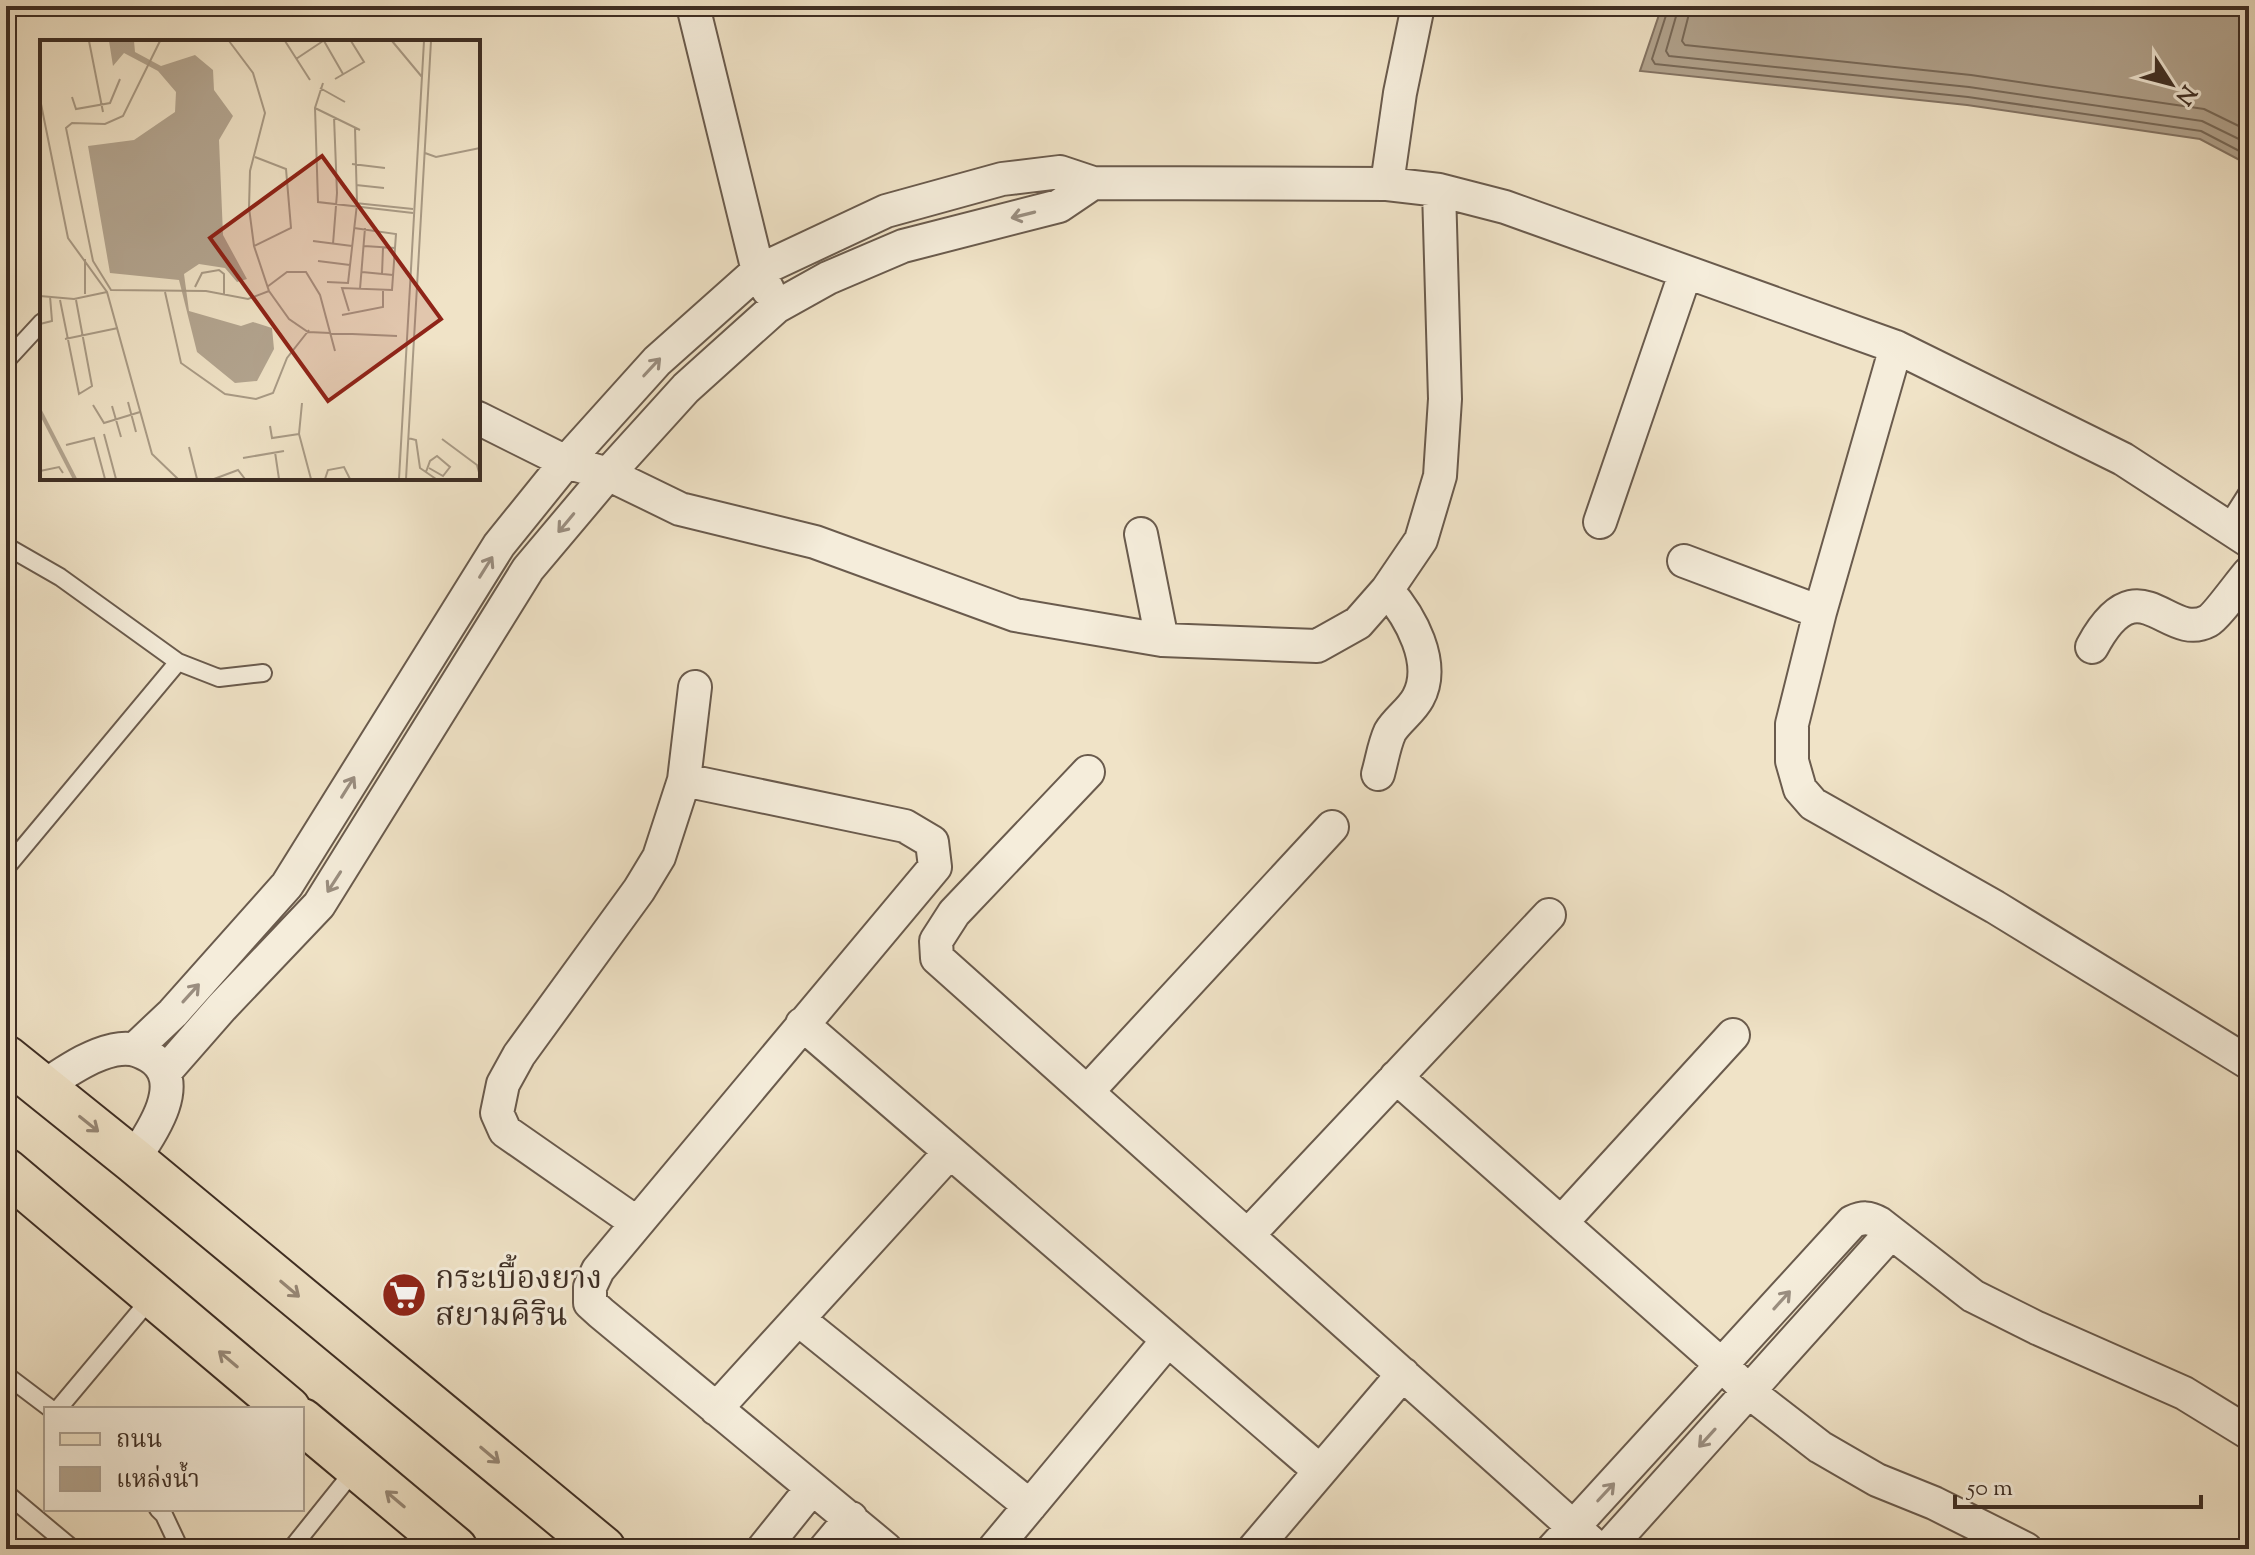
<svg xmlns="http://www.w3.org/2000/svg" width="2255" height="1555" viewBox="0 0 2255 1555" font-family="'Sorts Mill Goudy','Noto Serif Thai',serif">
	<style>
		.water { fill: #b3a590; stroke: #847565; stroke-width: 2 }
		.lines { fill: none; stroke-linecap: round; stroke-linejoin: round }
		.shore { stroke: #786a5a; stroke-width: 2 }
		.service-casing { stroke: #6a5b4d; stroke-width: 20 }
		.minor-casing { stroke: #6a5b4d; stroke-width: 36 }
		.primary-casing { stroke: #3e2e24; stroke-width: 48 }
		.service { stroke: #f5eddb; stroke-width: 16 }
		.minor { stroke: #f5eddb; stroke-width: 32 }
		.primary { stroke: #f0e3c7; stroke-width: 44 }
		.oneway { stroke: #9a8e80 }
		.oneway2 { stroke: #978876 }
		.labels { text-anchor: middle; stroke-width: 6; stroke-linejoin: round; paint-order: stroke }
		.poi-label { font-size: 32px; fill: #3e2e24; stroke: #f5eddb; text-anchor: start }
		.inset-river { fill: none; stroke: #b3a590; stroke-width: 4 }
		.inset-road { fill: none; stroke: #a99b86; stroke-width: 2 }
		.view { fill: #8f2418; fill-opacity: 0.15; stroke: #8f2418; stroke-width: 4 }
		.inset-edge { fill: none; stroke: #3e2e24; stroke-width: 4 }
	</style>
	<rect width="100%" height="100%" fill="#f0e3c7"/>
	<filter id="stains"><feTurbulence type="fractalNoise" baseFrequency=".0025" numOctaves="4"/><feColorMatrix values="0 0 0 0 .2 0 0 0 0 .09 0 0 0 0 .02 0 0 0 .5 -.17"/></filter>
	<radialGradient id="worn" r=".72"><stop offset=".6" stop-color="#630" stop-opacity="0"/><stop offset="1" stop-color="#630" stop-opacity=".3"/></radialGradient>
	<!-- water -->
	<path class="water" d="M1662,6H2249V165L2200,139L1967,105L1640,71Z"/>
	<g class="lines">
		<!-- shore -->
		<path class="shore" d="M1669,6L1652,59L1655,64L1968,97L2201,131L2249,156
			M1679,6L1666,51L1669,56L1969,87L2202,121L2249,144
			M1691,6L1682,41L1685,45L1971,75L2204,109L2249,131"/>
		<!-- service casing -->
		<g class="service-casing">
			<path id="service" d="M6,361L42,322
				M2226,526L2249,490
				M6,546L60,577L178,662L219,678L263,673
				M6,868L178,662
				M6,1375L51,1409
				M58,1409L152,1297
				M6,1493L73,1549
				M158,1509L164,1515L180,1549
				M291,1549L356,1468"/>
		</g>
		<!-- minor casing -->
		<g class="minor-casing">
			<path id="minor" d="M693,6L758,271L768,290
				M1387,184L1400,93L1418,6
				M1896,347L1820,612L1792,724V761L1800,789L1813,804L1995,907L2249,1063
				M478,418L566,462L608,474L680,509L815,542L1015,615L1162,640L1317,646L1358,623L1387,590L1421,540L1440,476L1445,399L1439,190
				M1600,522L1685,274
				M1141,534L1162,640
				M1684,561L1820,612
				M2092,647C2139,560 2167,643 2208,621C2217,616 2240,583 2249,573
				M1088,772L954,913L936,941L937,958L1598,1549
				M1378,774C1382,760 1384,745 1390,732C1397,720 1411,711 1418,698C1437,663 1410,616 1387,590
				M684,780L905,826L932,842L935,867L598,1270L590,1287V1303L601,1313L886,1549
				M802,1024L1320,1471
				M136,1048L173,1013L287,885L499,545L566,462L657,361L758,271L886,211L1002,179L1060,172L1093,183L1387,184L1439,190L1505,207L1896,347L2123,459L2249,541
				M165,1072L222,1007L319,905L528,569L608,474L686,388L776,307L828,278L903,246L1059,206L1093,183
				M1396,1077L1723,1366L1749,1392L1820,1447L1877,1480L1934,1503L2026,1549
				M42,1087C65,1073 87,1056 114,1050C128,1047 137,1049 149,1056C189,1080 151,1134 133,1160
				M1087,1092L1332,827
				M637,1223L505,1131L497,1113L503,1084L519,1055L639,890L659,857L684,780L695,687
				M1561,1223L1733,1035
				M1248,1235L1549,915
				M798,1319L1030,1506
				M716,1409L950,1152
				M763,1549L812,1488
				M825,1549L851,1518
				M994,1549L1168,1340
				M1254,1549L1403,1374
				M1553,1549L1852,1222C1863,1217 1869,1217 1879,1223L1973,1296L2037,1328L2184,1393L2249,1433
				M1607,1549L1890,1234"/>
		</g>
		<!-- primary casing -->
		<g class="primary-casing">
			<path id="primary" d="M6,1058L133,1160L603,1549
				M6,1171L288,1409
				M302,1421L455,1549"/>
		</g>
		<!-- service -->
		<use href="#service" class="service"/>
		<!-- minor -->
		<use href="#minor" class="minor"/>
		<!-- primary -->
		<use href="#primary" class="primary"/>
	</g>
	<!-- one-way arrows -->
	<defs><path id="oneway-shaft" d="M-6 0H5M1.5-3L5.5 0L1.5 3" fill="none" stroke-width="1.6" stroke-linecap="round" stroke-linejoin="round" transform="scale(2)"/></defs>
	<g class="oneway">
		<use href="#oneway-shaft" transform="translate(1023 215) rotate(166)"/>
		<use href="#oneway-shaft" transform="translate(652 367) rotate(-47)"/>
		<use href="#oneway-shaft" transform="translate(566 523) rotate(130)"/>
		<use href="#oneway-shaft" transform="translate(486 567) rotate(-58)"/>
		<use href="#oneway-shaft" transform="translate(348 787) rotate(-58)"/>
		<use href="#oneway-shaft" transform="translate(334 882) rotate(123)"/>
		<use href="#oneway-shaft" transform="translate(191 993) rotate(-48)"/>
		<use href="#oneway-shaft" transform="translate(1782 1300) rotate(-48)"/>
		<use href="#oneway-shaft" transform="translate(1707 1438) rotate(132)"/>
		<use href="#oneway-shaft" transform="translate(1606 1492) rotate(-47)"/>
	</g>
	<g class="oneway2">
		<use href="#oneway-shaft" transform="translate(89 1124) rotate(39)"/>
		<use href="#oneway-shaft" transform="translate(290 1289) rotate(40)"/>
		<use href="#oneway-shaft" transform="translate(228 1359) rotate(-140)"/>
		<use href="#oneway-shaft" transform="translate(490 1455) rotate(40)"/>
		<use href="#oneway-shaft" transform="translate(395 1499) rotate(-140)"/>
	</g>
	<!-- icons -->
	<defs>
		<g id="supermarket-disc" transform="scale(2.3)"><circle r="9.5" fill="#8f2418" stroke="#f5eddb"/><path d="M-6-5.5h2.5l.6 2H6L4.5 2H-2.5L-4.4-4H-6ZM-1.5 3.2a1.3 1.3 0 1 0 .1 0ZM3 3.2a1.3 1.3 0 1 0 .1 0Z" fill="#fff"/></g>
	</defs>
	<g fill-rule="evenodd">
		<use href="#supermarket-disc" x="404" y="1295"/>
	</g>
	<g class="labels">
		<!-- poi labels -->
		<g class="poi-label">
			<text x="435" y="1288">กระเบื้องยาง<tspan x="435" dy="37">สยามคิริน</tspan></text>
		</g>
	</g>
	<!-- overview -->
	<g transform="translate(40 40)">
		<rect width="440" height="440" fill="#f0e3c7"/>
		<path d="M69,1H94L95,12L121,26L155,15L173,30L174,50L193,76L179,100L183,195L207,239L197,242L185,228L159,224L144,234L149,271L201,286L213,282L232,288L234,309L217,341L195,343L157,312L139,240L70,233L48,106L94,100L135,72L136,52L118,31L84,13L73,26Z" fill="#b3a590"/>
		<path class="inset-river" d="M0,371L35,439"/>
		<path class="inset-road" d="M49,1L63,72M120,1L83,76L65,84L32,83L26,88L53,221L71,250L166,251L208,259L229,251M189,1L213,33L225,73L210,131L209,168L214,206L229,251L249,279L268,292L357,296M245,1L270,40M284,1L303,34M352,1L382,37M256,19L283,1M0,25L1,1M295,39L324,22L311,1M283,43L275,68L278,162L373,173M280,48L305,62M32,57L36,69L70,63L80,39M0,59L28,198L67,252L112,414L138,439M275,68L320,90M385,113L396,117L440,108M312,124L345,128M316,145L344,148M315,163L373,169M273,201L312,206M293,204L297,153L294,77M214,206L251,188L246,129L215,117M324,206L355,208M45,219V254M278,221L310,225M322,232L353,235M342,234L343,208M287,242L308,243L317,164L315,88M155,247L162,233L179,230L184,234V254M227,247L247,232H266L280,255L295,311M320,249L325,188M125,252L141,323L185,354L216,359L233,353L247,318L269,290M0,256L34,259L67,252M20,260L39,354L52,346L36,260M309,271L302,248L352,250L356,194L314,188M302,275L343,267V251M0,284L12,281L10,256M25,299L78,288M88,362L96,392M262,363L259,394L271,439M53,365L64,383L100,372M72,366L81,397M230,386L232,398L259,394M64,394L76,439M368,398L376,400L380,428L396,439M402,399L437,425L440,436M26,405L54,398L65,439M149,407L157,439M235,412L239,439M203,418L244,411M0,431L19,427L23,433M386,432L390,421L397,416L410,427L403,436L389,428M174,439L198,430L205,439M285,439L288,430L304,427L310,439M359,439L384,1M366,439L391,1"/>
		<path class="view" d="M282,116L401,279L288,361L170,198Z"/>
		<rect width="440" height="440" class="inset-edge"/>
	</g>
	<!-- margin -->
	<rect width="2255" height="1555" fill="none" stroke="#f0e3c7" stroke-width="32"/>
	<rect x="8" y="8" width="2239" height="1539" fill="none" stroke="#3e2e24" stroke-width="4"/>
	<rect x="16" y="16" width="2223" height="1523" fill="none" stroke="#3e2e24" stroke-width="2"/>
	<!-- legend -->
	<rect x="44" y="1407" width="260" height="104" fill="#f5eddb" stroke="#aca192" stroke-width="2"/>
	<rect x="60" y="1433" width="40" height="12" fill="#f0e3c7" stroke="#aca192" stroke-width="2"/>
	<text x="116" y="1447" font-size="24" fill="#3e2e24">ถนน</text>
	<rect x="60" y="1467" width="40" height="24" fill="#b3a590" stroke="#aca192" stroke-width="2"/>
	<text x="116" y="1487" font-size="24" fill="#3e2e24">แหล่งน้ำ</text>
	<!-- north arrow -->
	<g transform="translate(2171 84) rotate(126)" stroke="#f5eddb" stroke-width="6" paint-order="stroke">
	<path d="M0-6L14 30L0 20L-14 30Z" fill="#3e2e24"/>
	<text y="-12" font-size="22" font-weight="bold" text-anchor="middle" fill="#3e2e24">N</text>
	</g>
	<!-- scale -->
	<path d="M1955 1495v12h246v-12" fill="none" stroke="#3e2e24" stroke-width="4"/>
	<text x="1967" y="1495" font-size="24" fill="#3e2e24" stroke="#f5eddb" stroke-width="6" paint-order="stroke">50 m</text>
	<rect width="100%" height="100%" filter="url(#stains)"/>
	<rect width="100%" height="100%" fill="url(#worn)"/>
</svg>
